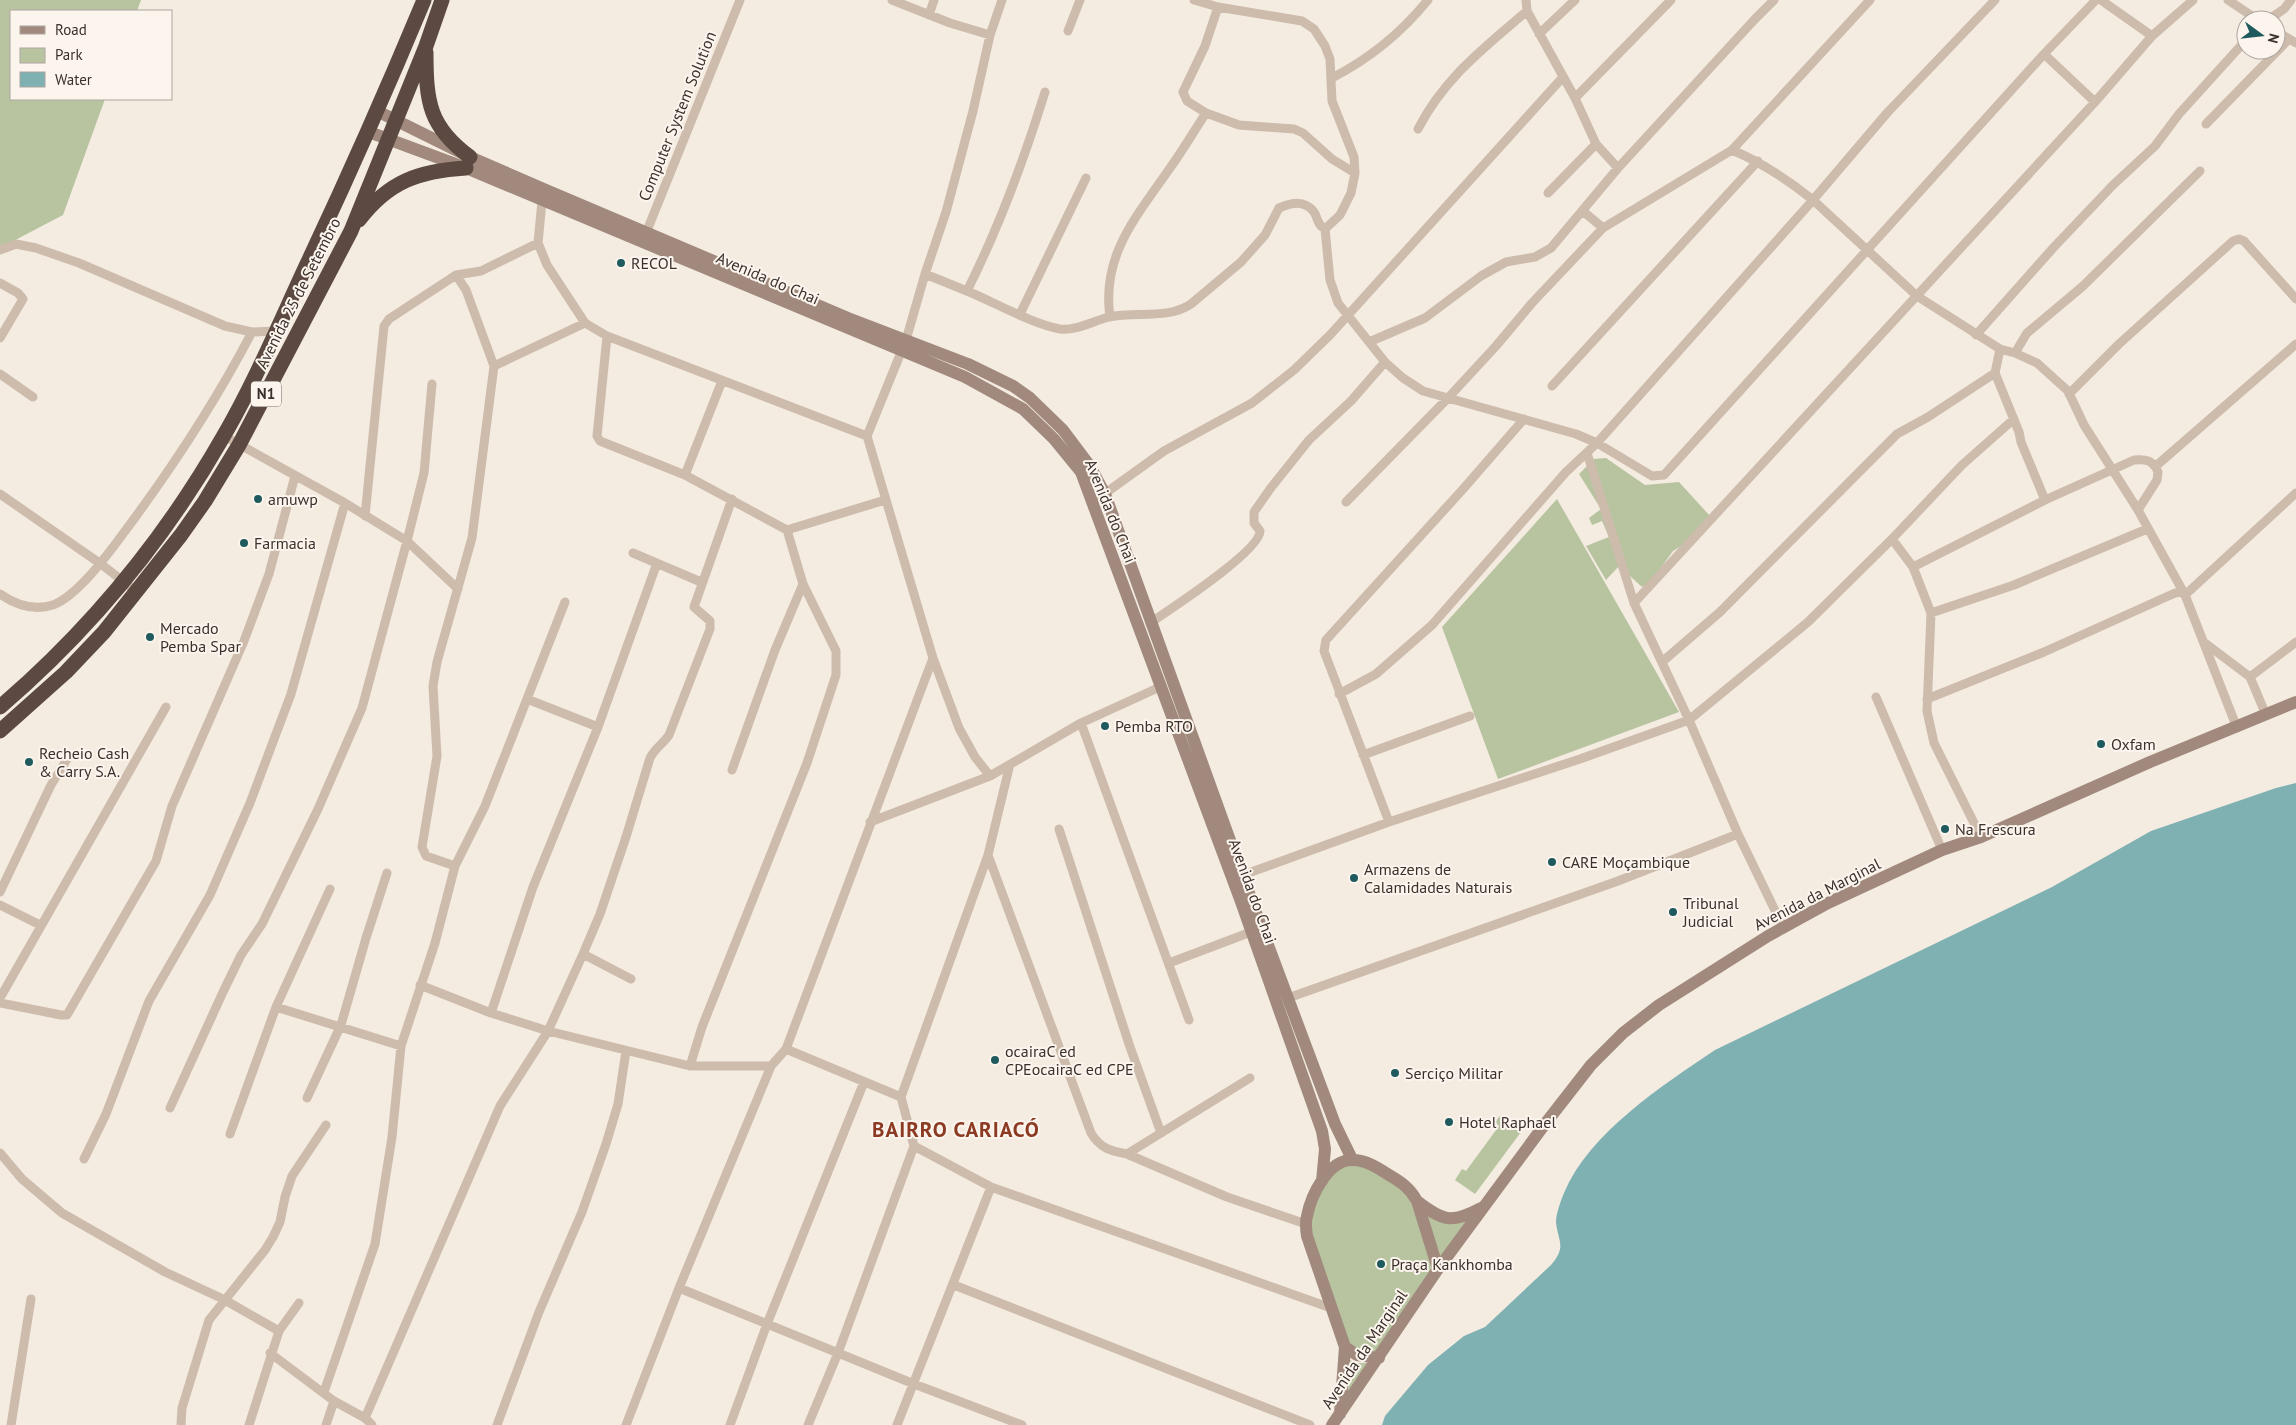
<svg xmlns="http://www.w3.org/2000/svg" width="2296" height="1425" viewBox="0 0 2296 1425" font-family="'PT Sans',sans-serif">
	<style>
		.green { fill: #b8c4a0 }
		.water { fill: #7fb0b2 }
		.lines { fill: none; stroke-linecap: round; stroke-linejoin: round }
		.street { stroke: #cdbbac; stroke-width: 9 }
		.secondary { stroke: #a18a7d; stroke-width: 12 }
		.highway { stroke: #5c4a42; stroke-width: 15 }
		.poi-dot { fill: #1f5a5e; stroke: #fbf5ee; stroke-width: 2 }
		.labels { text-anchor: middle; stroke-width: 4; stroke-linejoin: round; paint-order: stroke }
		.shield { fill: #fbf5ee; stroke: #756b66; stroke-width: 1 }
		.shield-label { font-size: 15px; font-weight: bold; fill: #3b302b }
		.street-label { font-size: 16px; fill: #3b302b; stroke: #fbf5ee }
		.poi-label { font-size: 16px; fill: #3b302b; stroke: #fbf5ee; text-anchor: start }
		.district-label { font-size: 21px; font-weight: bold; letter-spacing: 1px; fill: #8c3b22; stroke: #fbf5ee }
	</style>
	<rect width="100%" height="100%" fill="#f4ebe1"/>
	<!-- green -->
	<path class="green" d="M0,0H141L137,11H11V99H105L63,215L0,248Z
		M1606,458L1645,485L1679,482L1710,516L1694,538L1673,551L1652,580L1642,587L1619,566L1606,580L1586,546L1609,537L1602,521L1592,525L1589,518L1601,509L1579,474L1594,459Z
		M1557,499L1679,712L1498,779L1442,627Z
		M1500,1116L1521,1132L1475,1194L1455,1180L1462,1169L1466,1171L1499,1126L1495,1122Z
		M1352,1163C1367,1167 1393,1177 1403,1189C1416,1203 1425,1248 1432,1268L1378,1350C1367,1356 1358,1351 1349,1345L1310,1235C1309,1205 1323,1174 1352,1163Z
		M1422,1209L1435,1219L1476,1214L1440,1261Z
		M1348,1359L1356,1363H1369L1344,1401Z"/>
	<!-- water -->
	<path class="water" d="M2296,783V1425H1382L1385,1416L1428,1365L1464,1336L1485,1327L1551,1265C1567,1246 1558,1242 1556,1222C1556,1214 1561,1200 1564,1193C1589,1133 1663,1085 1715,1050L2052,887L2151,831L2276,788Z"/>
	<g class="lines">
		<!-- street -->
		<path class="street" d="M892,0L950,23L990,35
			M1194,0L1218,7L1205,46L1183,92L1187,101L1206,113L1239,125L1294,129L1303,133L1332,159L1355,173
			M1526,0L1527,11L1575,98L1671,0
			M2101,0L2152,36
			M2228,0L2258,20
			M1218,7L1302,21L1314,29L1325,46L1330,59L1332,101L1354,157L1355,173L1351,193L1340,215L1325,229
			M929,15L934,0
			M2268,20L2284,9L2291,0
			M1068,31L1080,0
			M2276,31L2296,43
			M1539,34L1575,0
			M2044,54L2095,102
			M1332,78C1369,59 1402,32 1428,0
			M1045,92C1024,160 999,227 967,291C994,302 1032,324 1060,329C1076,331 1093,321 1109,317C1136,311 1167,320 1191,304L1241,262L1265,235L1279,208C1291,203 1304,199 1314,212C1318,218 1317,225 1325,229L1330,280L1338,303L1385,362L1351,401L1309,440L1270,489L1254,512V523L1260,531C1260,551 1169,610 1150,623
			M1575,98L1596,144L1618,168L1755,19L1774,0
			M2206,124L2289,39
			M1418,129C1445,77 1484,48 1527,11
			M1732,150L1870,0
			M1548,193L1596,144
			M542,201L538,243L547,265L585,323L607,336L867,436
			M1584,212L1603,228L1732,150C1763,163 1787,179 1813,200L1887,113L1995,0
			M644,238L740,0
			M0,250L16,244L36,248L79,263L225,326L252,332C217,399 176,462 131,523C114,546 80,595 53,605C34,611 16,605 0,594
			M925,274L967,291
			M0,283L18,293L23,299L0,338
			M1020,314L1086,178
			M1110,317C1101,255 1137,216 1170,168C1183,150 1194,131 1206,113
			M252,332L276,331
			M1976,335L2054,247L2113,185L2155,146L2179,114L2246,40
			M607,336L597,436L600,441L685,475L787,530L803,584L836,651V675L807,763L702,1027L690,1066
			M1369,342L1425,318L1481,276L1506,262L1535,257L1551,248L1618,168
			M2000,349L1995,373L2019,432L2021,442L2045,500L2134,460C2146,459 2153,460 2158,472L2157,480L2138,510
			M2015,353L2027,333L2083,286L2200,171
			M1385,362L1403,378L1423,391L1576,434L1597,443L1652,476L1664,475L2044,54L2096,0
			M494,366L585,323
			M0,374L33,397
			M1552,386L1758,161
			M2069,394L2119,344L2233,241L2239,239L2244,241L2296,299
			M224,436L345,503L407,541L458,589
			M1587,453L1634,603L1689,720L1738,834L1784,929
			M2156,466L2296,344
			M685,475L722,381
			M0,494L101,564L137,592
			M1093,502L1164,451L1252,403L1294,370L1330,335L1563,77
			M1346,502L1448,398L1496,346L1532,303L1603,228
			M365,516L384,326L389,319L456,275L481,271L538,243
			M787,530L885,500
			M1892,539L1913,567L1931,613L1927,711L1934,743L1981,837
			M633,553L701,582
			M1913,567L2045,500
			M1634,603L2095,102L2152,36L2193,0
			M1931,613L2014,585L2147,529
			M2205,643L2250,677L2266,715
			M1662,662L1720,612L1897,434L1928,417L1995,373
			M2250,677L2296,642
			M1339,694L1376,674L1432,625L1566,472L1597,443L1813,200L1917,296L2000,349L2015,353L2037,363L2068,391L2084,425L2138,510L2185,595L2237,728
			M1876,697L1942,850
			M527,699L598,727
			M1927,699L2044,652L2175,593L2181,592L2185,595L2296,493
			M1081,723L1189,1020
			M1363,755L1470,716
			M732,770L775,650L803,584
			M990,776L975,757L959,728L933,658L867,436L906,340L925,274L946,212L973,111L990,35L1002,0
			M870,822L990,776L1081,723L1160,687
			M1389,822L1324,651L1326,640L1464,488L1524,419
			M1059,829L1129,1044L1161,1133
			M988,855L1091,1133C1100,1148 1110,1151 1127,1154L1227,1197L1306,1224
			M455,866L426,856L422,847L437,756L433,686L437,662L472,538L494,366L466,290L456,275
			M1243,875L1389,822L1580,759L1689,720L1808,622L1892,539L1962,465L2014,419
			M0,892L51,785L69,756
			M0,905L40,925
			M583,954L631,979
			M1169,963L1251,932
			M420,985L491,1013L548,1031L690,1066H771
			M0,998L166,707
			M1288,998L1618,881L1738,834
			M0,1003L61,1015H67L156,861L172,806L244,641L269,574L295,476
			M276,1007L401,1046
			M491,1013L533,887L598,727L657,563
			M786,1049L901,1097
			M307,1098L341,1025L366,938L387,873
			M170,1108L223,992L241,955L262,924L318,809L362,708L407,541L424,473L432,384
			M230,1134L276,1007L330,889
			M914,1146L991,1187L1331,1308
			M0,1153L22,1179L62,1213L165,1272L223,1299L279,1331
			M1127,1154L1250,1078
			M84,1159L106,1114L149,1001L210,895L250,803L291,694L345,503
			M954,1285L1310,1425
			M679,1288L914,1384L1022,1425
			M270,1353L334,1401L365,1418L372,1425
			M324,1392L375,1244L392,1137L401,1046L435,943L455,866L485,806L565,602
			M365,1418L500,1106L548,1031L583,954L600,914L626,837L650,758C655,748 663,744 669,735L710,629V621L694,607L732,499
			M11,1425L31,1299
			M181,1425L182,1408L209,1320L265,1250L273,1237L280,1222L285,1197L292,1176L326,1125
			M249,1425L279,1331L299,1303
			M326,1425L334,1401
			M497,1425L539,1312L582,1212L606,1144L618,1104L626,1051
			M626,1425L679,1288L771,1066L786,1049L933,658
			M730,1425L767,1324L864,1082
			M808,1425L838,1353L914,1146L901,1097L988,855L1010,764
			M897,1425L991,1187"/>
		<!-- secondary -->
		<path class="secondary" d="M377,111L470,157L546,190L848,318L968,364L1013,386L1030,398L1063,430L1090,466L1105,494L1262,929L1335,1124L1352,1159
			M369,132L466,168L965,377L1023,409L1054,439L1081,472L1240,899L1322,1131L1325,1149L1322,1181
			M1417,1201C1443,1221 1451,1224 1481,1208
			M1345,1347L1357,1355L1379,1358
			M1340,1414L1345,1347L1307,1236C1306,1229 1305,1223 1307,1216C1311,1196 1328,1159 1353,1160C1366,1160 1378,1168 1389,1175C1401,1182 1410,1188 1417,1201L1438,1269
			M1332,1425L1438,1269L1545,1124L1591,1065L1623,1033L1659,1005L1768,936L1828,903L1942,850L1981,837L2150,762L2296,702"/>
		<!-- highway -->
		<path class="highway" d="M426,52C426,102 429,127 470,157
			M359,220C389,181 419,171 466,168
			M0,707C91,629 163,542 223,437C255,382 280,322 307,264C348,177 387,89 424,0
			M0,731L66,672L104,632L181,535L205,501L239,445L351,231L426,46L442,0"/>
	</g>
	<!-- markers -->
	<g class="poi-dot">
		<circle cx="621" cy="263" r="5"/>
		<circle cx="258" cy="499" r="5"/>
		<circle cx="244" cy="543" r="5"/>
		<circle cx="150" cy="637" r="5"/>
		<circle cx="1105" cy="726" r="5"/>
		<circle cx="2101" cy="744" r="5"/>
		<circle cx="29" cy="762" r="5"/>
		<circle cx="1945" cy="829" r="5"/>
		<circle cx="1552" cy="862" r="5"/>
		<circle cx="1354" cy="878" r="5"/>
		<circle cx="1673" cy="912" r="5"/>
		<circle cx="995" cy="1060" r="5"/>
		<circle cx="1395" cy="1073" r="5"/>
		<circle cx="1449" cy="1122" r="5"/>
		<circle cx="1381" cy="1264" r="5"/>
	</g>
	<g class="labels">
		<!-- shield labels -->
		<rect class="shield" x="251" y="381.5" width="30" height="25" rx="4"/>
		<g class="shield-label">
			<text x="266" y="399">N1</text>
		</g>
		<!-- street labels -->
		<g class="street-label">
			<text transform="translate(677 116) rotate(-68)" y="6">Computer System Solution</text>
			<text transform="translate(768 278) rotate(23)" y="6">Avenida do Chai</text>
			<text transform="translate(298 293) rotate(-63)" y="6">Avenida 25 de Setembro</text>
			<text transform="translate(1111 511) rotate(68)" y="6">Avenida do Chai</text>
			<text transform="translate(1253 891) rotate(70)" y="6">Avenida do Chai</text>
			<text transform="translate(1817 894) rotate(-27)" y="6">Avenida da Marginal</text>
			<text transform="translate(1364 1349) rotate(-56)" y="6">Avenida da Marginal</text>
		</g>
		<!-- poi labels -->
		<g class="poi-label">
			<text x="631" y="269">RECOL</text>
			<text x="268" y="505">amuwp</text>
			<text x="254" y="549">Farmacia</text>
			<text x="160" y="634">Mercado<tspan x="160" dy="18">Pemba Spar</tspan></text>
			<text x="1115" y="732">Pemba RTO</text>
			<text x="2111" y="750">Oxfam</text>
			<text x="39" y="759">Recheio Cash<tspan x="39" dy="18">&amp; Carry S.A.</tspan></text>
			<text x="1955" y="835">Na Frescura</text>
			<text x="1562" y="868">CARE Moçambique</text>
			<text x="1364" y="875">Armazens de<tspan x="1364" dy="18">Calamidades Naturais</tspan></text>
			<text x="1683" y="909">Tribunal<tspan x="1683" dy="18">Judicial</tspan></text>
			<text x="1005" y="1057">ocairaC ed<tspan x="1005" dy="18">CPEocairaC ed CPE</tspan></text>
			<text x="1405" y="1079">Serciço Militar</text>
			<text x="1459" y="1128">Hotel Raphael</text>
			<text x="1391" y="1270">Praça Kankhomba</text>
		</g>
		<!-- district labels -->
		<g class="district-label">
			<text x="956" y="1137">BAIRRO CARIACÓ</text>
		</g>
	</g>
	<!-- legend -->
	<rect x="10" y="10" width="162" height="90" fill="#fbf5ee" stroke="#aea6a0"/>
	<rect x="20" y="26" width="25" height="8" fill="#a18a7d" stroke="#aea6a0"/>
	<text x="55" y="35" font-size="15" fill="#3b302b">Road</text>
	<rect x="20" y="48" width="25" height="15" fill="#b8c4a0" stroke="#aea6a0"/>
	<text x="55" y="60" font-size="15" fill="#3b302b">Park</text>
	<rect x="20" y="72" width="25" height="15" fill="#7fb0b2" stroke="#aea6a0"/>
	<text x="55" y="85" font-size="15" fill="#3b302b">Water</text>
	<!-- north arrow -->
	<g transform="translate(2261 35) rotate(105)"><circle r="24" fill="#fbf5ee" stroke="#aea6a0"/>
	<path d="M0-4L9 19L0 12L-9 19Z" fill="#1f5a5e"/>
	<text y="-8" font-size="14" font-weight="bold" text-anchor="middle" fill="#3b302b">N</text>
	</g>
</svg>
